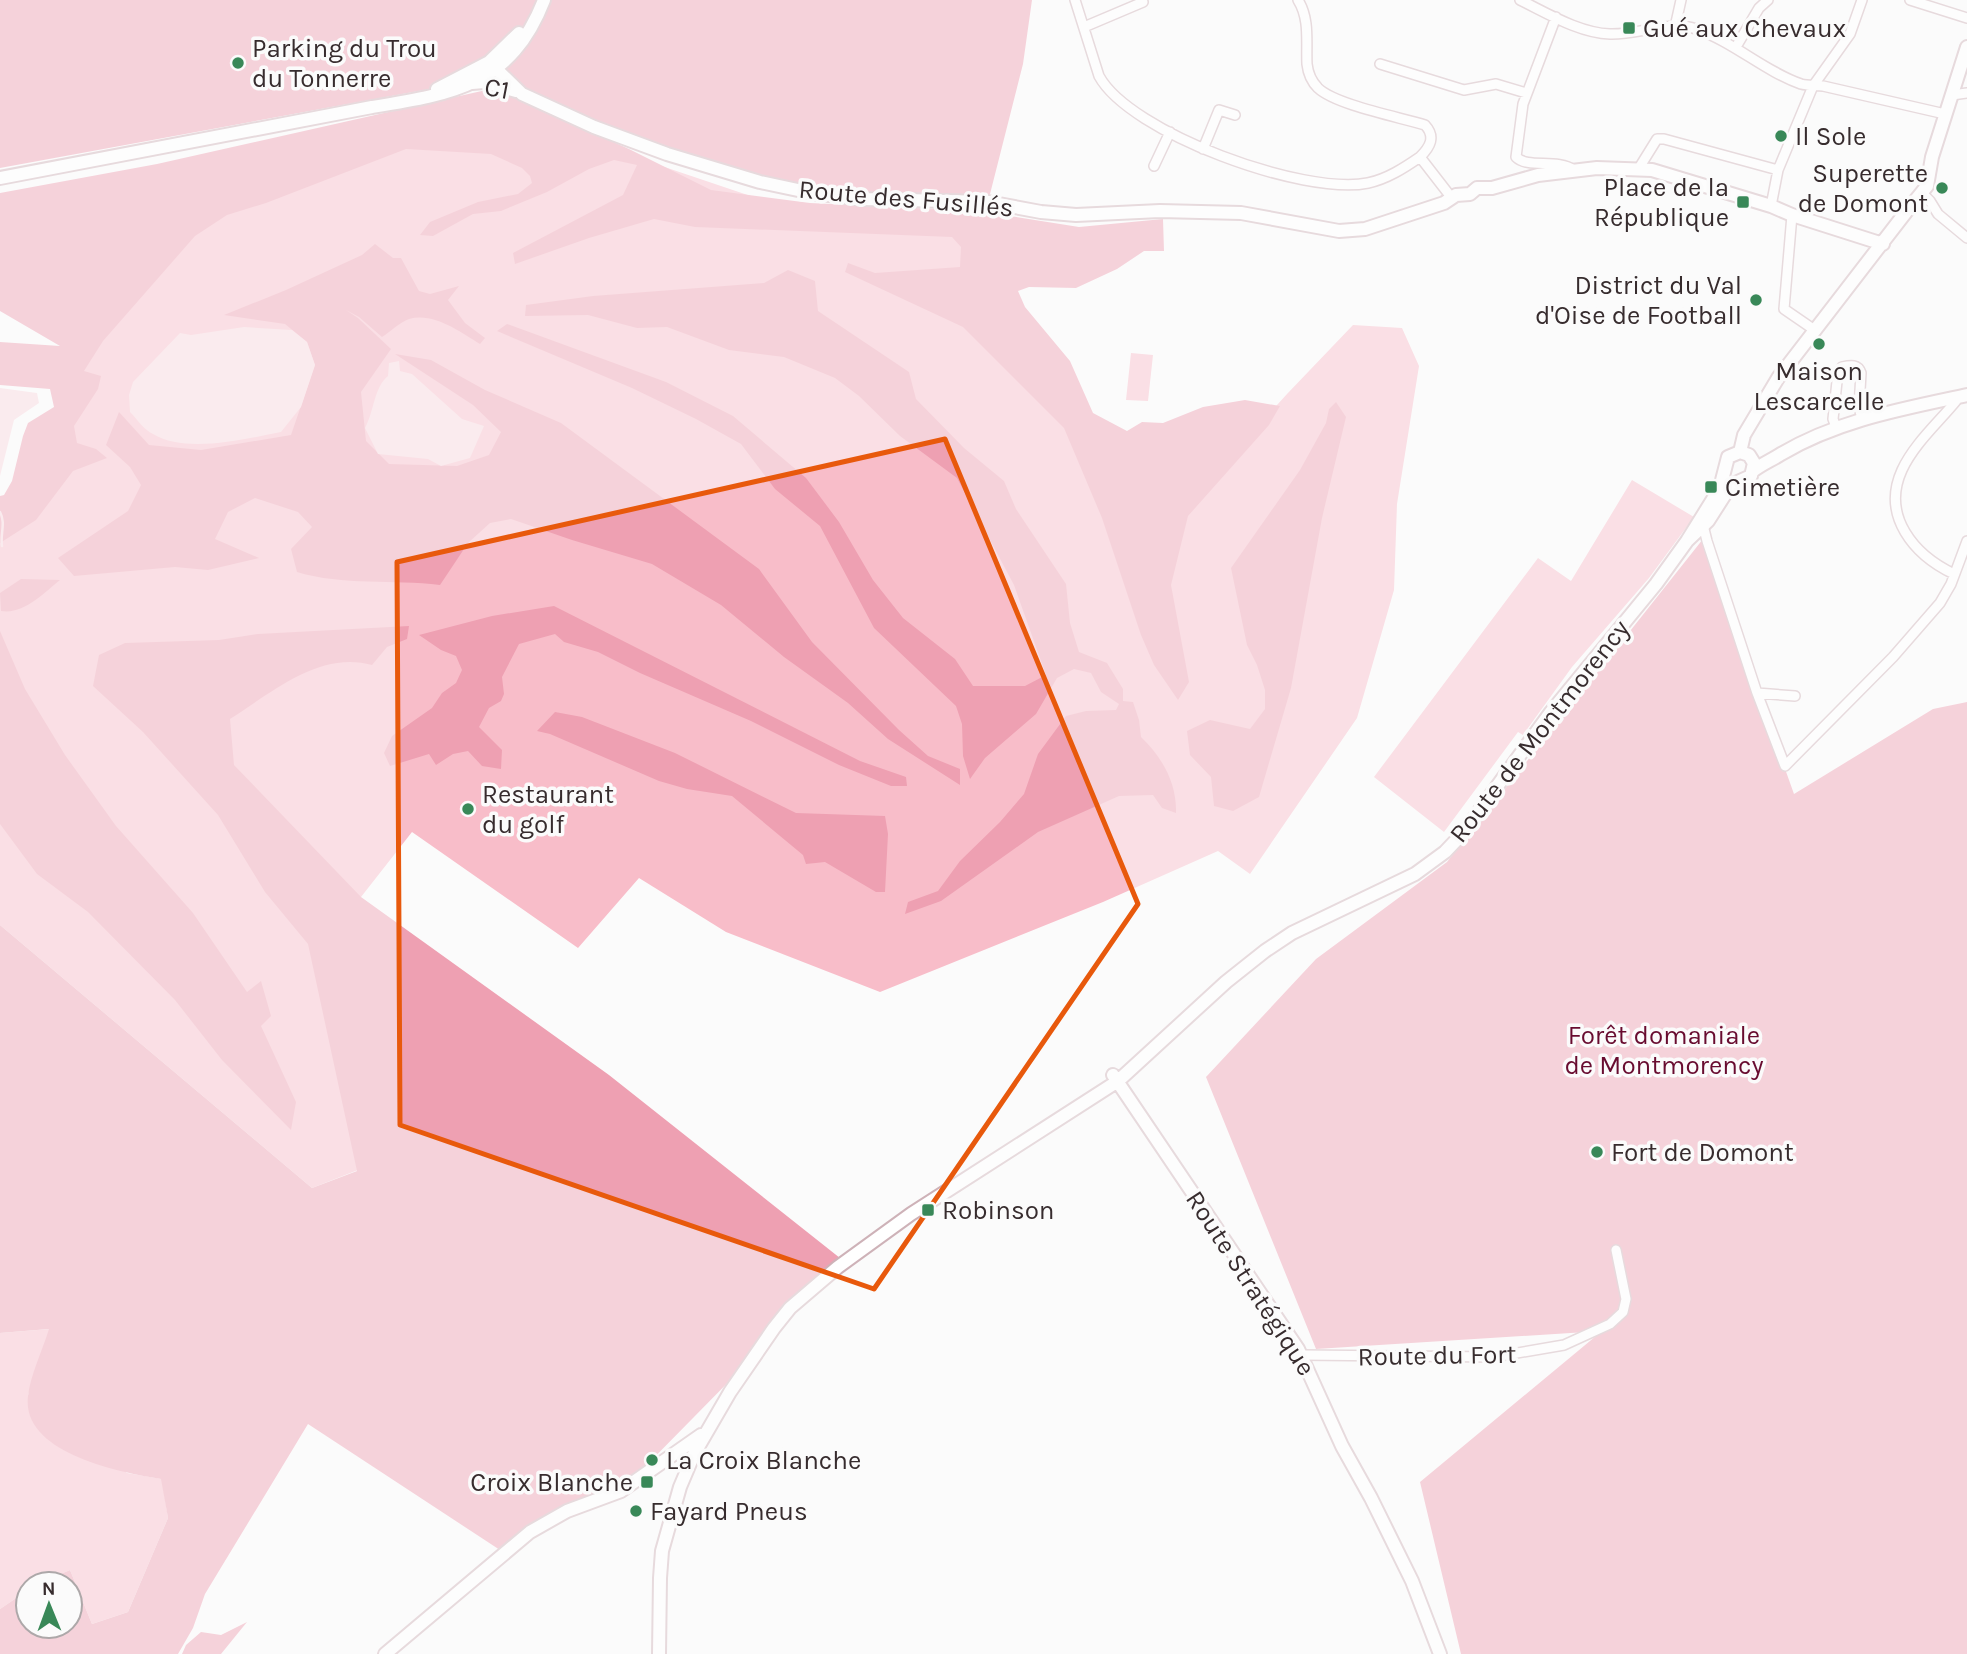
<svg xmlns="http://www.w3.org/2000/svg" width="1967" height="1654" viewBox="0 0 1967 1654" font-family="Karla,sans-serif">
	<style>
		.green { fill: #f8bdc9 }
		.forest { fill: #eea0b2 }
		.water { fill: #f9d7de }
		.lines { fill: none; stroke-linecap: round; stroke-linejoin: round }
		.stream { stroke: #f9d7de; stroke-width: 2.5 }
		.street-casing { stroke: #ceb2b8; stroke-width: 12 }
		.secondary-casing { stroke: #ceb2b8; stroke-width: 16 }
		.street { stroke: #fff; stroke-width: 9 }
		.secondary { stroke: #fff; stroke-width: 12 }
		.marked { fill: none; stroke: #e8590c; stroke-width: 5; stroke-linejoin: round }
		.poi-dot { fill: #398858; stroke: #fbfbfb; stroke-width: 2.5 }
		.labels { text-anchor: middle; stroke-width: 7; stroke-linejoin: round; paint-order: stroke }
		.poi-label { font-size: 26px; fill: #372c2e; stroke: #fbfbfb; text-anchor: start }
		.street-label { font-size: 26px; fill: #372c2e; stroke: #fbfbfb }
		.park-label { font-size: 26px; fill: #680c30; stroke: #fbfbfb }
	</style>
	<rect width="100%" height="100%" fill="#fbfbfb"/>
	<!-- green -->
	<path class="green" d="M349,132L626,154L848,229L994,231L1014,335L1114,477L1204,486L1287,394L1353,325L1402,328L1419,366L1397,504L1394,590L1357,718L1250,874L1218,851L1103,902L880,992L726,932L639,878L578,948L412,832L361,897L358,1170L312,1188L0,925V503L70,392L106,246Z
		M1131,353L1153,355L1148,401L1126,400Z
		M1632,480L1694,517L1649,578L1572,667L1523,735L1518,732L1444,832L1374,777L1538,558L1571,581Z
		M50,1329L28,1395L127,1473L162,1479L168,1518L128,1612L92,1624L70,1570L37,1584H28V1590L0,1609V1333Z"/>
	<!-- forest -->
	<path class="forest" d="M0,0H1032L1023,64L988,202L812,193L667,154L522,94L511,74L0,168Z
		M495,88L629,149L711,190L810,203L979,211L1079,227L1163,219L1164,251H1144L1117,269L1076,288L1029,287L1018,291L1025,307L1070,361L1093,413L1127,431L1142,422L1163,423L1203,407L1245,400L1280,406L1269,425L1188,516L1171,585L1189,682L1178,700L1154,665L1141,635L1102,518L1064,428L963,327L845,272L848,263L875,273L960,267L961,247L952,237L695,227L654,219L589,238L515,264L513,253L623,195L637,165L614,160L589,169L547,192L501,211L473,214L433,236L420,235L430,222L478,202L518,194L532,183L530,176L522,168L491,154L406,149L266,203L227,215L195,236L103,341L84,371L101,376L98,389L74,426L77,443L96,449L107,458L73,471L36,520L0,543V496L4,495L12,481L23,436L28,423L54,407L50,389L0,385V342L60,346L0,311V193L157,164Z
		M375,244L393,258H401L419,291L430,294L459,286L448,300L465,323L485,338L480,344C460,332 434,312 409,319C400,322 390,332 382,337L359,317L346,310L358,318L391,349L361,392L366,441L389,464L457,466L489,455L501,432L473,405L395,354L431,360L485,390L561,423L759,569L812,642L899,730L928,756L960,769V785L888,739L848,703L784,657L721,605L652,564L572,540L511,519L490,523L468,543L440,585C393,579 343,586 297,572L291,549L312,527L298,512L255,498L228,512L215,539L259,558L208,570L175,567L74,576L58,558L128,511L141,485L130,467L106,445L119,412L149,445L201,450L291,435L315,365L307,342L285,324L224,315L286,290L362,255Z
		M788,270L815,281L818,311L909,372L916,399L964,448L1004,481L1016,509L1066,584L1070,623L1079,652L1107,663L1123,689V701L1133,702L1139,720L1141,737C1162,757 1177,783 1176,813L1162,808L1153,795L1119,796L1038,832L941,901L905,914L908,902L938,891L960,861L1000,822L1024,794L1038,754L1066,716L1086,711L1116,710L1119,704L1101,692L1091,673L1074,669L1057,678L1036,714L985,758L970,779L963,756L962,724L956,706L874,628L820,526L775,489L741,444L696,419L632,388L497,331L507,324L666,382L733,416L806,478L839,522L873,580L903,618L955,659L973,686H1025L1046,675L1014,585L957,478L900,436L859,396L835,378L784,357L729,350L667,327L637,328L588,315L525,316L526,305L593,296L764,283Z
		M1336,402L1346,417L1322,518L1291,688L1259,797L1233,811L1214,806L1211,777L1190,755L1187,731L1210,720L1250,729L1265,709V690L1257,665L1247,645L1231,568L1300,470L1326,423L1329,409Z
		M1703,539L1794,794L1933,709L1967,702V1654H1461L1420,1482L1602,1331L1316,1349L1206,1077L1316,959L1447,862Z
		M21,579L60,580C44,593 23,615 1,611L0,593Z
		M554,606L860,761L906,777L907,786H891L839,765L751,721L640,673L598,652L564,642L555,634L519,644L502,677L504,694L501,701L489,708L479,727L502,750L501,769L482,766L468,751L453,754L436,765L429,754L390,766L384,753L392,736L432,708L442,693L456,683L462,670L456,656L441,650L419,635L492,616Z
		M409,626L407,639L387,647L372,665C320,650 271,693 230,719L234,765L361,897L609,1075L845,1262L790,1308L753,1357L634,1478L503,1552L308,1424L205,1594L193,1628L178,1654H0V1609L28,1590V1626H70V1584H37L70,1570L92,1624L128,1612L168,1518L161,1479C119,1472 21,1453 28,1396C30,1376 43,1349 49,1329L0,1333V925L312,1188L357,1171L308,944L265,892L218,815L143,732L93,686L99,655L125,643L219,640L258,634Z
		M0,631L25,689L65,755L116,826L193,913L247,992L261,981L271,1016L261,1026L296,1102L291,1130L222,1060L175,1000L88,912L37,874L0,824Z
		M555,712L582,717L675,753L796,813L885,816L888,834L885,892H876L825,862L806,864L803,855L732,796L687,789L659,781L550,734L537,731Z
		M247,1622L221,1654H182L186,1645L201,1632L221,1635Z"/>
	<!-- water -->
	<path class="water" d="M244,327L292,330L307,342L315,365L301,407L281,432C245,439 186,454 153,434C144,430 137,419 130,412L129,395L133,382L180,333L191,335Z
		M399,361L400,371L412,374L462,419L484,426L470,458L441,466L428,459L378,454L365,428C374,412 374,387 388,376L389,363Z
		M0,388L37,393L39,403L14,420L0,476Z"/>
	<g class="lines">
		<!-- stream -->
		<path class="stream" d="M0,512C6,523 0,534 2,546"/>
		<!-- street casing -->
		<g class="street-casing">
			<path id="street" d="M1075,0L1099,76C1130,133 1304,196 1368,183C1387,179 1404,168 1420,157
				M1298,0C1310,19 1306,42 1307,64C1308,73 1311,81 1318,88C1336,105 1399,117 1425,125C1436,137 1430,147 1420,157L1451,197
				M1520,0C1547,13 1579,33 1610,34C1638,35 1670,20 1696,29C1734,42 1764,71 1801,84C1808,86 1816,85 1823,86L1945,114
				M1910,0L1967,18
				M1556,17L1523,104L1516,157C1528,169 1557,158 1574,170
				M1084,27L1143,2
				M1675,27L1681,0
				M1736,47L1759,8L1768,0
				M1380,64L1464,90L1496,84L1526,93
				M1952,95L1967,93
				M1203,149L1219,110L1235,115
				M1154,166L1170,132
				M1639,168L1657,139H1664L1778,170
				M1923,194L1930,201L1938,214L1967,238
				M1771,206L1778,170L1813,86L1850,34L1862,0
				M1792,215L1784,309L1816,331
				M1836,427L1833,419L1838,372L1842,367C1851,365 1858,364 1861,373L1859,408L1862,418
				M1702,521L1707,541L1757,693L1785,766L1893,657L1940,603L1951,584L1967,541
				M1954,574C1914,555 1881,516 1902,470C1914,444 1938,423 1956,401L1955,397
				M1757,693L1795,696
				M1302,1355L1494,1357L1564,1345L1610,1324L1623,1312L1626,1299L1616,1250"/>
		</g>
		<!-- secondary casing -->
		<g class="secondary-casing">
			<path id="secondary" d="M489,62L522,94L594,127L667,154L760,182L812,193L863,199L988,202L1041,212L1076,215L1160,211L1241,213L1339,231L1365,229L1444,203L1456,195L1470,194L1477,188H1492L1538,175L1597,168L1652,170L1771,206L1792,215L1883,244
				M472,83L484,82L516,91
				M437,89L489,62L519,33
				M0,178L372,107C453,94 511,85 544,0
				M1740,452L1744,435L1778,378L1906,212L1927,186L1932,157L1967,47
				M1753,471C1762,464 1772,460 1781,454C1839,420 1902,409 1967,395
				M1113,1075L1298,1349L1342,1446L1371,1498L1412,1581L1440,1654
				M385,1654L530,1532L567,1511L621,1491L701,1435
				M659,1654L660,1578L662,1551L680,1487L694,1454L730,1392L774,1328L790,1308L838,1267L911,1214L1118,1081L1226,982L1265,951L1292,933L1415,874L1445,852L1464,832L1551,712L1656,584L1687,541L1720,488L1728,457L1740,452L1749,455L1754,463L1751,476L1731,485L1708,521L1687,541"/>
		</g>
		<!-- street -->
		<use href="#street" class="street"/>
		<!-- secondary -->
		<use href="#secondary" class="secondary"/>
	</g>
	<!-- marked area -->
	<path d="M0 0H1967V1654H0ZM945,439L1138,904L874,1289L400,1125L397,562Z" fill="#fbfbfb" fill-opacity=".55" fill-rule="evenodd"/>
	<path class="marked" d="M945,439L1138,904L874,1289L400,1125L397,562Z"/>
	<!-- markers -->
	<g class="poi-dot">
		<rect x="1622" y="21" width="14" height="14" rx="3.5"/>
		<circle cx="238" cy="63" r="7"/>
		<circle cx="1781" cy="136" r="7"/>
		<circle cx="1942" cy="188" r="7"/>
		<rect x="1736" y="195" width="14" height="14" rx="3.5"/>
		<circle cx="1756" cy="300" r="7"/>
		<circle cx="1819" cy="344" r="7"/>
		<rect x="1704" y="480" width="14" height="14" rx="3.5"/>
		<circle cx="468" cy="809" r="7"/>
		<circle cx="1597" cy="1152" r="7"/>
		<rect x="921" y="1203" width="14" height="14" rx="3.5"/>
		<circle cx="652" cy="1460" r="7"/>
		<rect x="640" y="1475" width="14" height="14" rx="3.5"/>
		<circle cx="636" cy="1511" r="7"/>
	</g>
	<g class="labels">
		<!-- poi labels -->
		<g class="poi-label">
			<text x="1643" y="37">Gué aux Chevaux</text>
			<text x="252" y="57">Parking du Trou<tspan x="252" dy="30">du Tonnerre</tspan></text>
			<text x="1795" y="145">Il Sole</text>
			<text x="1928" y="182" text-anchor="end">Superette<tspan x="1928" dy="30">de Domont</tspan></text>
			<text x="1729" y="196" text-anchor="end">Place de la<tspan x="1729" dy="30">République</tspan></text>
			<text x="1742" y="294" text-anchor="end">District du Val<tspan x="1742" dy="30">d'Oise de Football</tspan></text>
			<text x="1819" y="380" text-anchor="middle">Maison<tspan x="1819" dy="30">Lescarcelle</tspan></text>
			<text x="1725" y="496">Cimetière</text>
			<text x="482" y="803">Restaurant<tspan x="482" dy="30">du golf</tspan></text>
			<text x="1611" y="1161">Fort de Domont</text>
			<text x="942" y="1219">Robinson</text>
			<text x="666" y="1469">La Croix Blanche</text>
			<text x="633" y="1491" text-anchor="end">Croix Blanche</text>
			<text x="650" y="1520">Fayard Pneus</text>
		</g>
		<!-- street labels -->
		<g class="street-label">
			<text transform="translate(497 88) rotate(11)" y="9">C1</text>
			<text transform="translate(906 198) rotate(5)" y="9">Route des Fusillés</text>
			<text transform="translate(1539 731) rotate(-52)" y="9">Route de Montmorency</text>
			<text transform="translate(1251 1283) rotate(57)" y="9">Route Stratégique</text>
			<text transform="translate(1437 1355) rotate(-1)" y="9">Route du Fort</text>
		</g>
		<!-- park labels -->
		<g class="park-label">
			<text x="1664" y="1044">Forêt domaniale<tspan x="1664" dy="30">de Montmorency</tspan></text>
		</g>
	</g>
	<!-- north arrow -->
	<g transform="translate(49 1605) rotate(359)"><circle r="33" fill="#fbfbfb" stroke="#ada8a9" stroke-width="2"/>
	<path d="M0-5L12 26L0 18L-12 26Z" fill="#398858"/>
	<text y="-10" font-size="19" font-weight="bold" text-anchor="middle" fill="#372c2e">N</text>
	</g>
</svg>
